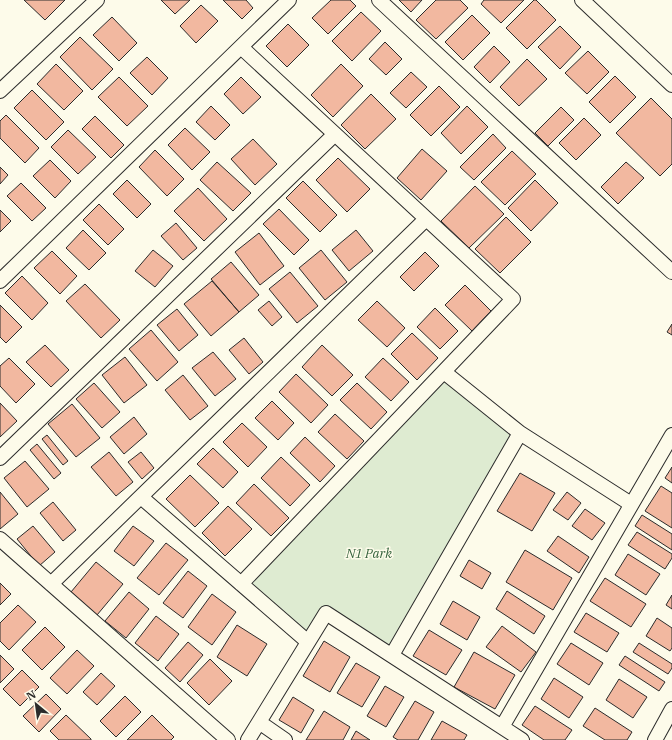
<svg xmlns="http://www.w3.org/2000/svg" width="672" height="740" viewBox="0 0 672 740" font-family="'IBM Plex Serif',serif">
	<style>
		.green { fill: #deebd1; stroke: #74746e }
		.building { fill: #f2b8a0; stroke: #2b2b2b }
		.lines { fill: none; stroke-linecap: round; stroke-linejoin: round }
		.minor-casing { stroke: #2b2b2b; stroke-width: 16 }
		.minor { stroke: #fdfbea; stroke-width: 14 }
		.labels { text-anchor: middle; stroke-width: 3; stroke-linejoin: round; paint-order: stroke }
		.park-label { font-size: 13px; font-style: italic; fill: #34623c; stroke: #fdfbea }
	</style>
	<rect width="100%" height="100%" fill="#fdfbea"/>
	<!-- green -->
	<path class="green" d="M444,372L520,433L392,655L326,613L308,642L241,584Z"/>
	<!-- building -->
	<path class="building" d="M24,0H65L45,20Z
		M161,0H190L175,14Z
		M223,0H246L253,8L242,19Z
		M331,0H350L356,6L328,34L312,18Z
		M399,0H422L411,12Z
		M436,0H460L468,8L436,39L416,20Z
		M484,0H524L501,23L481,4Z
		M534,0H536L556,20L527,49L506,28Z
		M201,5L218,21L196,43L180,26Z
		M361,12L381,31L352,61L332,41Z
		M472,15L490,33L463,60L445,42Z
		M112,17L137,43L119,61L93,35Z
		M288,24L309,45L287,67L266,46Z
		M560,26L581,47L560,69L538,47Z
		M80,37L113,69L92,90L60,57Z
		M385,42L402,59L386,75L369,59Z
		M494,46L510,62L490,83L474,67Z
		M588,51L609,72L587,94L565,73Z
		M147,57L168,78L152,95L130,73Z
		M527,59L547,79L519,106L500,87Z
		M56,64L83,91L64,110L37,84Z
		M341,64L363,86L333,117L311,95Z
		M411,72L427,87L406,108L390,93Z
		M615,76L636,97L610,123L589,102Z
		M119,77L148,106L127,126L98,97Z
		M241,77L261,97L243,114L224,94Z
		M439,86L460,107L431,136L410,115Z
		M32,90L64,122L46,140L14,108Z
		M371,94L396,119L365,149L341,125Z
		M651,98L672,119V164L660,176L616,133Z
		M211,106L230,125L215,140L196,122Z
		M467,106L488,127L461,154L441,133Z
		M561,107L574,120L548,146L535,133Z
		M6,115L39,148L25,163L0,138V121Z
		M95,116L124,145L111,158L82,129Z
		M584,118L601,135L576,160L559,143Z
		M185,128L210,152L192,170L168,145Z
		M68,130L96,157L78,174L51,147Z
		M493,134L506,148L474,180L460,167Z
		M253,139L277,164L255,185L231,159Z
		M422,149L447,171L421,200L397,178Z
		M155,150L184,179L167,196L139,167Z
		M512,151L536,174L505,205L481,182Z
		M338,158L370,189L347,212L316,180Z
		M50,160L71,181L55,198L33,176Z
		M217,162L251,193L233,211L200,180Z
		M626,162L644,178L618,204L601,187Z
		M0,167L8,175L0,184Z
		M127,180L151,204L137,218L113,194Z
		M535,180L558,203L531,231L508,208Z
		M303,181L337,215L320,232L286,198Z
		M21,183L46,208L32,221L7,196Z
		M475,186L504,214L469,248L441,221Z
		M198,188L227,219L204,241L174,211Z
		M99,204L124,229L108,245L83,220Z
		M279,209L309,240L294,255L263,224Z
		M0,210L11,221L0,232Z
		M506,217L531,242L500,273L475,249Z
		M176,223L197,248L183,260L161,236Z
		M83,230L106,253L89,270L66,248Z
		M356,230L373,251L349,271L332,250Z
		M259,233L284,266L260,285L235,252Z
		M153,250L173,266L155,287L135,271Z
		M321,250L347,282L325,300L299,268Z
		M52,251L77,276L60,294L34,268Z
		M425,252L439,266L414,291L400,277Z
		M231,262L259,295L239,312L211,279Z
		M290,272L318,306L297,323L269,289Z
		M22,276L48,303L32,320L5,293Z
		M212,281L239,312L211,336L184,304Z
		M85,284L120,320L101,338L66,301Z
		M465,285L491,311L472,331L445,305Z
		M269,301L282,317L272,326L258,310Z
		M377,301L405,328L387,347L358,320Z
		M0,305L22,327L6,343L0,337Z
		M435,308L458,331L440,349L417,327Z
		M177,309L198,335L179,351L157,325Z
		M672,324V335L667,332Z
		M151,330L178,362L157,381L129,349Z
		M412,333L438,358L417,380L391,354Z
		M244,338L263,362L249,374L229,350Z
		M45,345L69,370L51,387L26,362Z
		M322,345L353,375L332,396L302,367Z
		M213,352L236,379L215,396L192,368Z
		M125,357L147,385L124,403L102,375Z
		M9,358L35,384L16,403L0,386V366Z
		M383,358L409,382L391,401L365,377Z
		M296,374L328,405L311,423L279,392Z
		M183,375L208,406L190,420L165,390Z
		M94,383L120,412L102,428L76,399Z
		M357,383L387,412L371,429L340,400Z
		M272,401L294,423L278,440L255,418Z
		M0,403L17,421L0,437Z
		M72,404L100,438L76,457L48,424Z
		M335,414L364,441L347,459L318,432Z
		M134,417L147,434L124,454L110,437Z
		M242,423L267,447L248,467L223,442Z
		M47,435L68,461L63,465L42,439Z
		M305,437L335,466L320,482L290,453Z
		M37,444L61,473L54,479L30,450Z
		M213,448L238,472L223,488L197,464Z
		M109,452L133,482L116,496L91,467Z
		M141,452L154,468L142,479L128,462Z
		M281,457L310,485L290,506L261,478Z
		M25,461L49,489L27,507L4,478Z
		M672,467V483L665,478Z
		M520,473L555,493L532,531L497,511Z
		M190,475L219,503L195,527L166,499Z
		M254,484L289,518L271,536L236,503Z
		M661,486L672,493V528L645,511Z
		M0,492L18,514L0,529Z
		M567,492L581,503L568,520L553,510Z
		M53,502L76,530L63,541L40,513Z
		M228,506L252,529L225,556L202,533Z
		M585,509L605,523L592,540L572,526Z
		M642,515L672,534V550L635,526Z
		M33,526L55,552L39,566L17,539Z
		M133,526L154,541L134,566L114,551Z
		M637,532L672,554V558L665,569L628,545Z
		M558,536L589,557L579,573L547,551Z
		M166,543L188,560L159,595L137,578Z
		M525,550L572,578L553,610L506,582Z
		M628,554L660,574L646,595L615,575Z
		M469,560L491,573L482,589L460,576Z
		M96,562L123,584L97,615L71,592Z
		M188,571L207,586L183,618L163,603Z
		M605,578L646,604L631,627L590,601Z
		M0,583L11,594L0,605Z
		M507,591L545,616L534,634L496,609Z
		M129,592L149,609L126,638L105,621Z
		M212,594L236,612L212,645L188,627Z
		M672,595V609L666,605Z
		M453,601L480,617L467,640L440,624Z
		M18,605L36,622L9,650L0,641V623Z
		M586,613L619,633L607,652L574,632Z
		M156,616L179,634L158,661L135,643Z
		M657,618L672,628V648L670,651L646,636Z
		M237,625L267,644L247,676L217,657Z
		M502,626L536,652L521,672L486,647Z
		M45,627L65,647L42,670L22,650Z
		M429,630L462,650L446,675L413,656Z
		M324,641L350,657L330,692L303,676Z
		M188,642L203,655L180,682L165,668Z
		M571,643L603,663L589,685L557,664Z
		M639,643L672,664V668L668,674L633,652Z
		M77,650L94,666L67,694L50,678Z
		M474,652L515,675L495,709L454,687Z
		M0,655L14,669L0,683Z
		M625,656L665,682L659,691L619,665Z
		M210,659L232,681L209,705L187,683Z
		M356,663L380,677L362,707L337,693Z
		M22,670L39,687L20,706L3,689Z
		M101,673L115,686L97,705L83,692Z
		M554,678L583,697L569,718L541,699Z
		M619,679L647,697L633,718L606,700Z
		M385,686L404,697L386,727L367,716Z
		M46,694L61,709L39,732L23,716Z
		M125,696L141,712L116,737L100,721Z
		M293,697L314,710L301,733L279,720Z
		M415,701L434,712L418,740H398L393,737Z
		M535,706L572,730L565,740H544L522,725Z
		M595,708L632,732L627,740H605L583,726Z
		M324,711L350,727L343,740H306Z
		M66,715L91,739V740H59L50,731Z
		M152,715L174,737L171,740H127Z
		M442,721L467,735L464,740H431Z
		M356,731L370,740H351Z"/>
	<g class="lines">
		<!-- minor casing -->
		<g class="minor-casing">
			<path id="minor" d="M379,0L672,272
				M582,0L672,85
				M241,47L513,299L241,584
				M0,91L97,0
				M0,281L289,0
				M444,372L520,433L631,504
				M0,458L335,134
				M141,497L308,642
				M0,539L228,740
				M51,584L426,219
				M392,655L520,433
				M259,722L285,740
				M502,727L672,435
				M248,740L326,613L522,740
				M655,740L672,709"/>
		</g>
		<!-- minor -->
		<use href="#minor" class="minor"/>
	</g>
	<g class="labels">
		<!-- park labels -->
		<g class="park-label">
			<text x="369" y="558">N1 Park</text>
		</g>
	</g>
	<!-- north arrow -->
	<g transform="translate(36 704) rotate(331)" stroke="#fdfbea" stroke-width="3" paint-order="stroke">
	<path d="M0-3L7 15L0 10L-7 15Z" fill="#2b2b2b"/>
	<text y="-6" font-size="11" font-weight="bold" text-anchor="middle" fill="#2b2b2b">N</text>
	</g>
</svg>
